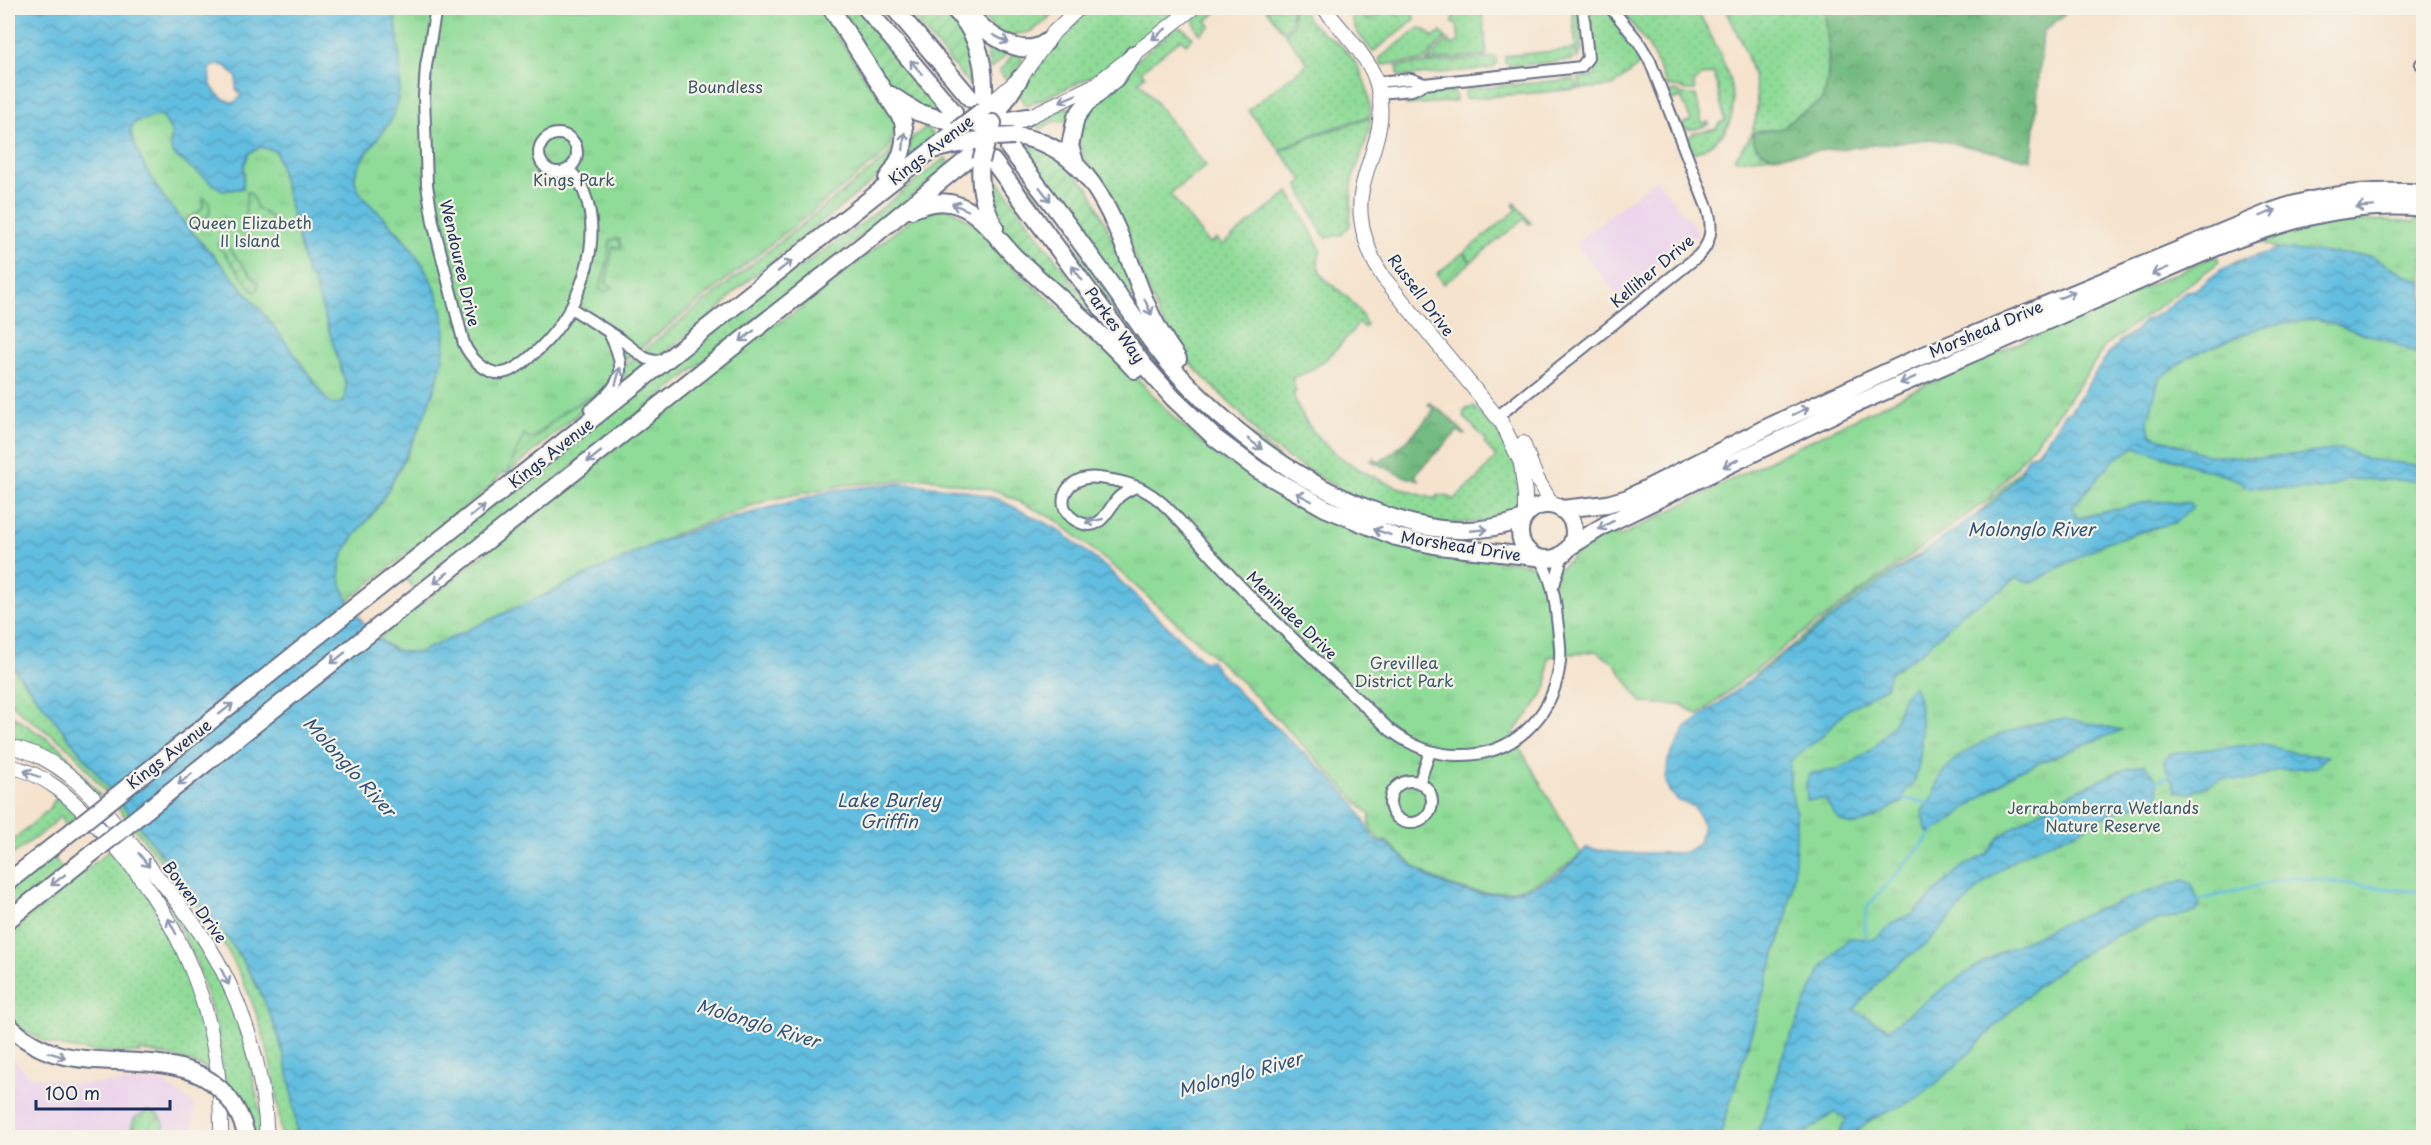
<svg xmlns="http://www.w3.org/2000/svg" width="2431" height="1145" viewBox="0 0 2431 1145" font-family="'Playpen Sans',sans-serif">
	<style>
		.built { fill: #ebd1ec }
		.grass { fill: url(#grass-dots); stroke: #55857b; stroke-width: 1.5 }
		.forest { fill: url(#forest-crowns); stroke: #47756f; stroke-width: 1.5 }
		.park { fill: url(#park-tufts); stroke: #55857b; stroke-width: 1.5 }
		.garden { fill: url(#garden-furrows); stroke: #55857b; stroke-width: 1.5 }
		.water { fill: url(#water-waves); stroke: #3e769f; stroke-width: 1.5; fill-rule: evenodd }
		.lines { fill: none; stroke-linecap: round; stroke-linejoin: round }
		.stream { stroke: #62bee0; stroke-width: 3 }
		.street-casing { stroke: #676e85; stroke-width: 14 }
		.secondary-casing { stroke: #676e85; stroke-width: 16 }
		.primary-casing { stroke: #676e85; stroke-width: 20 }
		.street { stroke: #fff; stroke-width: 10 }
		.secondary { stroke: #fff; stroke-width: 14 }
		.primary { stroke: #fff; stroke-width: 16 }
		.primary-bridge-casing { stroke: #676e85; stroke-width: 20; stroke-linecap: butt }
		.primary-bridge { stroke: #fff; stroke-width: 16 }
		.oneway { stroke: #8d97ae }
		.labels { text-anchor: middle; stroke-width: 4.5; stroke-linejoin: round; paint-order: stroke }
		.park-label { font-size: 16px; fill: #385a6c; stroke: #f7f3e8 }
		.street-label { font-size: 16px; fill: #1b2f5e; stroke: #f7f3e8 }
		.water-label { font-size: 18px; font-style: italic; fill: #2d537e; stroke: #f7f3e8 }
	</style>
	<defs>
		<pattern id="grass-dots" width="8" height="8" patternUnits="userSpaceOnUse" patternTransform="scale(1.5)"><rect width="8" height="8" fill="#8fdb98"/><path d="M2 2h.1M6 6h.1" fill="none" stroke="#7bbc85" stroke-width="1.8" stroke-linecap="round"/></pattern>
		<pattern id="forest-crowns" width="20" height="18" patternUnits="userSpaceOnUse" patternTransform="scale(1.5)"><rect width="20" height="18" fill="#73bb80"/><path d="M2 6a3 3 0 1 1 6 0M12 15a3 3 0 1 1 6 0" fill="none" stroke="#5e986c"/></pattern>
		<pattern id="park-tufts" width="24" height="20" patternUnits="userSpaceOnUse" patternTransform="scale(1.5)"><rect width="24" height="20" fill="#8fdb98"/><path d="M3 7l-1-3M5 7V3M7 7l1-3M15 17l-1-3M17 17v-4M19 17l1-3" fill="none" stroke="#7bbc85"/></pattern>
		<pattern id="garden-furrows" width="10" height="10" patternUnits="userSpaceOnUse" patternTransform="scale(1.5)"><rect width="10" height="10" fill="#8fdb98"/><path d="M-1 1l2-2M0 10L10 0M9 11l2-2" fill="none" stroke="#7bbc85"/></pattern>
		<pattern id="water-waves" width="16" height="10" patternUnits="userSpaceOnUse" patternTransform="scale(1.5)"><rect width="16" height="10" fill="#62bee0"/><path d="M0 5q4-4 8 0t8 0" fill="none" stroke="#509bb9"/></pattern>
	</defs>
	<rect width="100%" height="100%" fill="#f7f3e8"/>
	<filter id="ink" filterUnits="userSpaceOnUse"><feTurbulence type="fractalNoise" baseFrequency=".0167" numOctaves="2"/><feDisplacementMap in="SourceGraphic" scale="12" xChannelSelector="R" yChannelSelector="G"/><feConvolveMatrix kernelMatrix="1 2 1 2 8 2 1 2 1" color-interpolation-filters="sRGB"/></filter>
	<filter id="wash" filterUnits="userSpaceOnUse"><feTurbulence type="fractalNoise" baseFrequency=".008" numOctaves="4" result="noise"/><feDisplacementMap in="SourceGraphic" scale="24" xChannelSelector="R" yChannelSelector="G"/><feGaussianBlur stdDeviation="1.35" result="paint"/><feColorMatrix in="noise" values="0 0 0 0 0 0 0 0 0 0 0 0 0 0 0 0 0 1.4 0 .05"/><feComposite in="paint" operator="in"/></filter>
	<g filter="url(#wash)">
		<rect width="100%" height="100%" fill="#f5e3cd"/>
		<!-- built -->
		<path class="built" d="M1656,179L1699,233L1618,296L1575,243Z
			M8,1053L28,1075L74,1084L160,1081L194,1104V1137H8Z"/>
		<!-- grass -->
		<path class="grass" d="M973,8H1059C1047,18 1033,37 1016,33L1013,39L995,30Z
			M1087,8H1175L1176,11L1102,72L1027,106L1018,93L1055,38Z
			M1200,8H1222L1206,21L1210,26L1200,34C1194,27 1193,21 1194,13Z
			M1265,8H1292L1290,26L1284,32Z
			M1293,8H1302C1309,27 1325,33 1340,45C1360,62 1371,91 1370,116L1314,134L1280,150L1248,110L1308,63L1285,34L1293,26Z
			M1348,8H1357L1366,19L1371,21L1388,8H1392L1399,16L1410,8L1415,19L1373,52L1357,32Z
			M1454,8H1482L1487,55L1427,61L1448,40L1453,45L1459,41L1457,24H1453Z
			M1572,8H1578L1582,51L1577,59Z
			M1620,8H1696C1720,53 1768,128 1691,154L1687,141L1693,133L1717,128L1719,123L1725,121L1714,73L1701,76L1698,80L1693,82L1695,90C1685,92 1678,85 1668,87L1648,45Z
			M1725,8H1824C1827,27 1835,91 1818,104C1804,113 1795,113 1784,128L1757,131L1753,140C1757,148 1762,153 1771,156L1736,160L1734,158C1779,115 1748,53 1725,8Z
			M1596,9L1607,10L1632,41L1644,61L1613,86L1580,89L1579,78L1595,76L1590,19L1591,14Z
			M1176,27L1184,29L1193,38L1186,44L1181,39L1141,71L1145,76L1139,81L1206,166L1170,194L1209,244L1217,239L1222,245L1289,192L1321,250C1310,278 1332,282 1348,298C1356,306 1362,315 1367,325L1364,327L1359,323C1338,347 1323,369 1292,378L1296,392L1293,393C1311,455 1379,484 1436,499L1437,495L1450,497L1453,500L1478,478L1496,457L1484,443L1486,440L1463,416L1465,409L1473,407C1496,428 1520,456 1519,491C1518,507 1515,514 1500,521L1439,524L1357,499L1294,462L1264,441L1240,413L1200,374L1184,356L1161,320L1106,188L1082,155L1078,140V130H1084L1085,127L1079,126L1082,118L1139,58Z
			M1419,28L1425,29L1433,38L1441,32L1446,38L1423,61L1381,65L1379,60L1381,57Z
			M1574,49L1573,60L1511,66L1505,62V56Z
			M1496,57L1497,63L1493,68L1399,77L1397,66Z
			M1575,79L1578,89L1465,99V92L1468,89Z
			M1451,91L1455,93L1456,101L1406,105L1401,97L1404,95Z
			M1674,91L1687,95H1696L1702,123L1709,122V124C1700,128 1687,133 1680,125L1691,120L1681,97L1672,100L1669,93Z
			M1370,118L1369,132L1352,181L1350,225L1342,234L1327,238L1322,233L1298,185L1303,180L1280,151L1314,136Z
			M896,143L898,146L883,173L735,291L718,311L660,357L640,353L886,158Z
			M1005,150L1145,342L1319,493L1316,499L1258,465L1173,392L996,157Z
			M945,158L949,164L932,180L416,591L403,575L779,279C839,246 891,200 945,158Z
			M1515,203L1531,223L1529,224L1524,219L1471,262L1463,253L1517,210L1513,205Z
			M636,357L650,364L622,385L624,366Z
			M8,661L226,936C271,997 292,1063 297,1137H281C276,1062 254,984 209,922L74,753C53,732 28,724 8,699Z
			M8,713L61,748L100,795L98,796L8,743Z
			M57,797H60L78,815L66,825L63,823V817L60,816L51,826L8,858V845L47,811Z
			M110,850L142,884L191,975L214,1074C191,1058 167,1056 140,1050V1053C92,1052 43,1054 8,1016L9,941L23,922Z
			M51,853L63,870L8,914V888Z
			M138,863L184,914L241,1017L265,1137H250L225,1085L216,1026L196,961L170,909Z"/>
		<!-- forest -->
		<path class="forest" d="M1824,8H2072L2043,32L2032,160L1932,139L1771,156C1761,152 1754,146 1752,135L1755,132L1784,128C1795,113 1804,113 1818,104C1835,91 1827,27 1824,8Z
			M1430,403L1449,417L1465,434L1464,435L1458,431L1419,470L1415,476L1420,481L1403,476L1371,461L1374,457L1378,463C1397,451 1414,435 1428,417L1431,419L1432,417L1430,415L1434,409L1428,405Z"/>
		<!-- park -->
		<path class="park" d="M394,8H819L868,82L891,110L899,133H893L891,145L881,157L615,368L614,376L602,394L547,439L507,474L503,472L491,486L348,601C340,588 337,572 342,558C349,537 370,521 381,502C404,463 426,418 438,374C456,310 430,264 386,219C375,208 358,198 355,181C352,164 385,134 393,116C406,84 398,41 394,8Z
			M156,116L163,117L172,132L170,146L174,155L223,191L243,188L244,166L249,153L261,147L276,151L307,274L313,279L346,385L344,402L333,405L327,401C303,365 276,328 248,295C205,242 148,197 130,130L135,122Z
			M951,209L978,226L1004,260L1125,365L1176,420L1219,458L1242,469L1308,509L1387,541L1532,565L1542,571L1547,580L1586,545L1602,534L1621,536L1774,458L1927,384L2217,255L2219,262L2105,346L2086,375L2040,437L1989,499L1785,646L1699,715L1682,705L1642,703L1615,664L1596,651L1548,657L1547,686L1535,706L1512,734L1581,854C1535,894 1480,907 1425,873C1410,865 1399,851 1386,841L1384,842C1371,835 1368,829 1370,815L1241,681L1119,571L1056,520L998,491L926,478L844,485L768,500L676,534L418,653L397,651L378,639L764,330L791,315L914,217L929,210Z
			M2417,217L2423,218V1137H1662L1768,720L1756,673L1870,586L1972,520L2060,427L2120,341L2240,259L2312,252L2277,249L2261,242C2313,226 2359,216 2415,222Z"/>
		<!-- garden -->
		<path class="garden" d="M836,8H857L945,113L931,114L890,91Z
			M905,8H945L965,31L979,77L974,78V90Z
			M1357,8H1388L1371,21L1366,19Z
			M988,40L1008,48L1003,58L990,69L985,45Z
			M1013,52L1021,56L1023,62L1007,81L999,71L1008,62Z
			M1065,107L1072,110L1068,123L1054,121L1041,129L1033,122Z
			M925,128H928L936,138L908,160L910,140Z
			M1032,145L1056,156L1089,188L1123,262L1142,315L1019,147L1030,149Z
			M990,170L1085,299L1099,318L1096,321L1017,249L998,225L985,182L990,181Z
			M247,192L252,194L257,208L271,217L272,226L247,225L245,219Z
			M203,197L209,203L210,214L205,221L197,224L188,218C198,213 206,210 203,197Z
			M221,239L258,283V289L254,292L217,244Z
			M612,239H619L621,247H613L606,284L613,287C609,292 604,291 599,289L607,264L610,241Z
			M1463,253L1471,262L1444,284L1437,274Z
			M610,386L602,394L507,474L524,434L529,439L533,438L566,410Z
			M147,1111C162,1113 168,1124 161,1137H135C131,1131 131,1124 135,1118Z"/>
		<!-- water -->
		<path class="water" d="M8,8H394C398,41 406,83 393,115C386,133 352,164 355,180C358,197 374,207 385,219C419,253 451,298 444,350C438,397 405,458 382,500C368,524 336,547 340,577C342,598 370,635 387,646C397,652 407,653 418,653L657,543L707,525L834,490L900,483L959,489L998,499L1057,529L1109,570L1203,661L1211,660L1217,670L1244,698L1329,776L1354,803L1373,838L1383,844L1385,842C1402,856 1417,871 1436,881C1485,906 1553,893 1586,848L1620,853H1680L1686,852L1699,844L1703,824L1694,807L1679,801L1669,791L1666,781L1668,760L1686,728L1863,595L1992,504L2020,473L2028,456L2039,452L2065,413L2070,412L2110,351L2134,332L2144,321L2159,314L2187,291L2195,290L2221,270L2239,262L2277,249L2371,256L2423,284V356L2388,341L2317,319L2264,326L2191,356L2159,379L2148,421L2150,434L2207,455L2265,458L2342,449L2368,459L2423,466V481L2348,479L2321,490L2246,487L2241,481L2135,447L2115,459L2073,506L2077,518L2150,501L2189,503L2193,507L2176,522L2106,542L2032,583L2015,578L2004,589L1966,610L1923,651L1890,673L1886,687L1847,710L1820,738L1790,761V785L1796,814V839L1794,874L1787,915L1720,1137H297C292,1063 271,997 226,936L8,661ZM216,65L226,66L237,78L236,88L241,96L234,103C216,98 207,86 210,69ZM156,116L163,117L172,132L170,146L174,155L223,191L243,188L244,166L249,153L261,147L276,151L307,274L313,279L346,385L344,402L333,405L327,401C303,365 276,328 248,295C205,242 148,197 130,130L135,122Z
			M1913,685C1925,703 1924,769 1911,787C1909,789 1906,791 1904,793V801C1890,807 1860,833 1843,822C1835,818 1830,807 1825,799L1807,800L1806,783L1811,773L1836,770L1853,762L1875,747L1894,723L1903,698Z
			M2066,719L2122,730L2016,772L1942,826L1927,833L1922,811C1926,806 1930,801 1933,796C1936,789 1937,781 1941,775C1966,741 2026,722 2066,719Z
			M2260,744L2305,755L2328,756L2316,767L2277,770L2252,780L2221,779L2191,793L2176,792L2164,762L2170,753Z
			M2144,764C2154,773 2161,786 2158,800L2114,812L2074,833L2021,855L1984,883L1924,946L1890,969L1854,1010L1888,1029C1922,1004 1956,977 1993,957C2054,924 2118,901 2184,880L2192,884L2200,906L2196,912C2177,917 2157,919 2139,926C2096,942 2054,971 2020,1002C1987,1033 1958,1068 1921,1095C1900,1111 1866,1114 1853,1137L1838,1135L1847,1118L1835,1112L1800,1137H1755L1765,1114L1782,1057L1805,1004L1823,966L1849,938L1875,939L1897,920L1913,914L1960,868L1987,854L1998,838L2023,821L2073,792L2125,769Z"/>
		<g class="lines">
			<!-- stream -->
			<path class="stream" d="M2153,782L2172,775
				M1901,798L1929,803
				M2195,901L2293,877L2409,891H2424
				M1867,940L1865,927L1867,907L1932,834L1936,826"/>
		</g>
	</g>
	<g filter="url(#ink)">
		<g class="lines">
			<!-- street casing -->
			<g class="street-casing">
				<path id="street" d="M436,8L426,66L424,96L427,185L433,222L464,344C470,357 486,375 502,373C516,371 530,357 540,348C578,311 605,244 584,192C581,183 575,176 569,169
					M2421,64L2424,63
					M1376,82L1411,79L1424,84
					M1379,93L1412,90L1424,84L1581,67L1588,58L1583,8
					M539 153a19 19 0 1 1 38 0a19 19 0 1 1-38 0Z
					M571,308L620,339L645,358L654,361L665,360
					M590,410C622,384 629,371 609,333
					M1497,417L1698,256C1711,244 1713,227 1708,210L1650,61L1638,41L1611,8
					M1136,487C1129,490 1122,493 1117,499C1106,512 1100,535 1075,520C1051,505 1067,473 1099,478C1115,480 1133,483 1147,492C1163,501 1177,518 1190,532C1207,551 1225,570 1242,588C1290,638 1341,683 1390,730C1411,746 1435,756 1462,755C1511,755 1551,719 1559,669C1562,653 1559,636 1557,619C1555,597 1552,579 1540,559
					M1554,585L1563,554
					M1390 802a21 21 0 1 1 42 0a21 21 0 1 1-42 0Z
					M1419,783L1430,752"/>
			</g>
			<!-- secondary casing -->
			<g class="secondary-casing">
				<path id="secondary" d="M1324,8C1338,26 1368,57 1375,78C1390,124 1371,147 1362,189C1356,219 1367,252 1383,277L1502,423L1521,463L1525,494V517
					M983,110L1020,78L1054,32L1079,8
					M1018,122L1095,85L1193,8
					M1523,443L1536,477L1553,506
					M8,746C66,757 101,805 135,849C159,879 184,908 205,940C242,998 264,1068 267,1138
					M8,766C46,773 71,798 96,825C181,913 223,1015 221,1138"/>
			</g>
			<!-- primary casing -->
			<g class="primary-casing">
				<path id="primary" d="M831,8L903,121C908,144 900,161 887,179
					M866,8L954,112
					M894,8L971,99
					M953,8C981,35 987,72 983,110
					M969,13C985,33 1021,61 1046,42
					M1020,78L1000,109L993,123L1027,117
					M891,95L917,112L950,122
					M1014,136C1098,144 1119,238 1146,303C1154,323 1165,341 1178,359
					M1009,148C1043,191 1075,234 1107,279C1131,312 1153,347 1181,377C1233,433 1297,481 1369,509C1421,530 1470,539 1523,519
					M936,149L973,141
					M981,161C978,186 984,206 995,228
					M993,161L1143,364L1173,398L1215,438L1258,470L1325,508L1396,537L1439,546L1536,557
					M1075,162L1070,146L1076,117L1086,104L1115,79L1134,54
					M911,210C928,203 942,199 960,206C984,215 999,242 1017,259C1057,295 1098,330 1135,370
					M1520 532a27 27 0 1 1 54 0a27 27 0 1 1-54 0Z
					M1562,509L1607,504L1628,498L1768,427L1917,358L2273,211C2321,194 2373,189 2424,193
					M1571,546L1605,525L1844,409L2224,244C2290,219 2353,201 2424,208
					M366,598L957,130
					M384,622L865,243L975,153
					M8,882L82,823
					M8,920L100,847
					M8,1025C64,1080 126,1048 193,1072"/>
			</g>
			<!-- street -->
			<use href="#street" class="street"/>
			<!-- secondary -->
			<use href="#secondary" class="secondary"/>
			<!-- primary -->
			<use href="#primary" class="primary"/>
			<!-- primary-bridge casing -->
			<g class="primary-bridge-casing">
				<path id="primary-bridge" d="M957,130L983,110
					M996,137L1014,136
					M973,141L988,139L993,123L979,124
					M981,161L986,144
					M82,823L366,598
					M100,847L384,622
					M193,1072C220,1082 239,1106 246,1134"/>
			</g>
			<!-- primary-bridge -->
			<use href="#primary-bridge" class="primary-bridge"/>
		</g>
		<!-- one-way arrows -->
		<defs><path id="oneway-shaft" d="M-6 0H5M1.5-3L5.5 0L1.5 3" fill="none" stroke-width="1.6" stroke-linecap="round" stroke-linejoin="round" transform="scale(1.5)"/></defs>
		<g class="oneway">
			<use href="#oneway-shaft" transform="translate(1159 34) rotate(142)"/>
			<use href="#oneway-shaft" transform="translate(1001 39) rotate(27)"/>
			<use href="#oneway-shaft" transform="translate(916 67) rotate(-130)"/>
			<use href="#oneway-shaft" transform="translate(1068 98) rotate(157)"/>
			<use href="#oneway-shaft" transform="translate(904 141) rotate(-85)"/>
			<use href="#oneway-shaft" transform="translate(1045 194) rotate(52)"/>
			<use href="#oneway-shaft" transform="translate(960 207) rotate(-157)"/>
			<use href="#oneway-shaft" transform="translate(2365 207) rotate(176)"/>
			<use href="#oneway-shaft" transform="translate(2268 213) rotate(-21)"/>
			<use href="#oneway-shaft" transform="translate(785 266) rotate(-38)"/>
			<use href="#oneway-shaft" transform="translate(2160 271) rotate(157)"/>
			<use href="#oneway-shaft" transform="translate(1077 273) rotate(-126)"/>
			<use href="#oneway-shaft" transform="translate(2067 295) rotate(-22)"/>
			<use href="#oneway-shaft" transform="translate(1148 307) rotate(66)"/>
			<use href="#oneway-shaft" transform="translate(747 336) rotate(142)"/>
			<use href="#oneway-shaft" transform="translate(618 376) rotate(-74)"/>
			<use href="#oneway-shaft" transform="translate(1908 380) rotate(156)"/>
			<use href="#oneway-shaft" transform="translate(1801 411) rotate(-26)"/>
			<use href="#oneway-shaft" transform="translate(1255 444) rotate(37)"/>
			<use href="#oneway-shaft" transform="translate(594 457) rotate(142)"/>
			<use href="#oneway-shaft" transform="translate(1731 463) rotate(153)"/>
			<use href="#oneway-shaft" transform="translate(1304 497) rotate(-152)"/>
			<use href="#oneway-shaft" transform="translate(478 511) rotate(-38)"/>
			<use href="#oneway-shaft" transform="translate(1094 521) rotate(167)"/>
			<use href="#oneway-shaft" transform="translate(1606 525) rotate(151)"/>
			<use href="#oneway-shaft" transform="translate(1479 530) rotate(-5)"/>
			<use href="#oneway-shaft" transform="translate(1382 532) rotate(-161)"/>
			<use href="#oneway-shaft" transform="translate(441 578) rotate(142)"/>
			<use href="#oneway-shaft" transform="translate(338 658) rotate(142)"/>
			<use href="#oneway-shaft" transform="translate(226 709) rotate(-38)"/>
			<use href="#oneway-shaft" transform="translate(32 774) rotate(-157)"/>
			<use href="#oneway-shaft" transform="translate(185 779) rotate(142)"/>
			<use href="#oneway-shaft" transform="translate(144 860) rotate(52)"/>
			<use href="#oneway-shaft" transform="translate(58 880) rotate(142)"/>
			<use href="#oneway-shaft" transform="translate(172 926) rotate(-118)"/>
			<use href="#oneway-shaft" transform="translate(225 977) rotate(64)"/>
			<use href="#oneway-shaft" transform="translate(57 1055) rotate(17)"/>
		</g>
	</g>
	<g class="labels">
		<!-- park labels -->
		<g class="park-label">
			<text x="725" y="93">Boundless</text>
			<text x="574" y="186">Kings Park</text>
			<text x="250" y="229">Queen Elizabeth<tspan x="250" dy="18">II Island</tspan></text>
			<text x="1404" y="669">Grevillea<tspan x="1404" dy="18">District Park</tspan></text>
			<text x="2103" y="814">Jerrabomberra Wetlands<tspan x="2103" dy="18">Nature Reserve</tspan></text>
		</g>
		<!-- street labels -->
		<g class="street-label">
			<text transform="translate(931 150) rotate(-38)" y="6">Kings Avenue</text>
			<text transform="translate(460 263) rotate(77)" y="6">Wendouree Drive</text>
			<text transform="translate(1652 271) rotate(-40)" y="6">Kelliher Drive</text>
			<text transform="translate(1421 295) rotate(53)" y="6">Russell Drive</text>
			<text transform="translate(1115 325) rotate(54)" y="6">Parkes Way</text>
			<text transform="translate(1986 329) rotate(-23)" y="6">Morshead Drive</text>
			<text transform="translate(551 453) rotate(-38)" y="6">Kings Avenue</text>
			<text transform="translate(1461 546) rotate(9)" y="6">Morshead Drive</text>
			<text transform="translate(1292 615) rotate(44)" y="6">Menindee Drive</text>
			<text transform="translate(169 754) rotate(-38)" y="6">Kings Avenue</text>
			<text transform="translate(195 902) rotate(54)" y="6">Bowen Drive</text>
		</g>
		<!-- water labels -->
		<g class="water-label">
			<text x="2031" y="536">Molonglo River</text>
			<text transform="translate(349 767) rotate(48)" y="6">Molonglo River</text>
			<text x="889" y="807">Lake Burley<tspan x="889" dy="21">Griffin</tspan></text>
			<text transform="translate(758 1024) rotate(17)" y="6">Molonglo River</text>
			<text transform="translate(1240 1075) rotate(-15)" y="6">Molonglo River</text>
		</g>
	</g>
	<!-- margin -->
	<rect width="2431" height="1145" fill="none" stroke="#f7f3e8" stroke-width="30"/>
	<!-- scale -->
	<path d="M36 1100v9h134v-9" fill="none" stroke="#1b2f5e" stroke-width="3"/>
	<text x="45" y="1100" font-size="18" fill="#1b2f5e" stroke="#f7f3e8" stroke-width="4.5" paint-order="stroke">100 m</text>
</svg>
